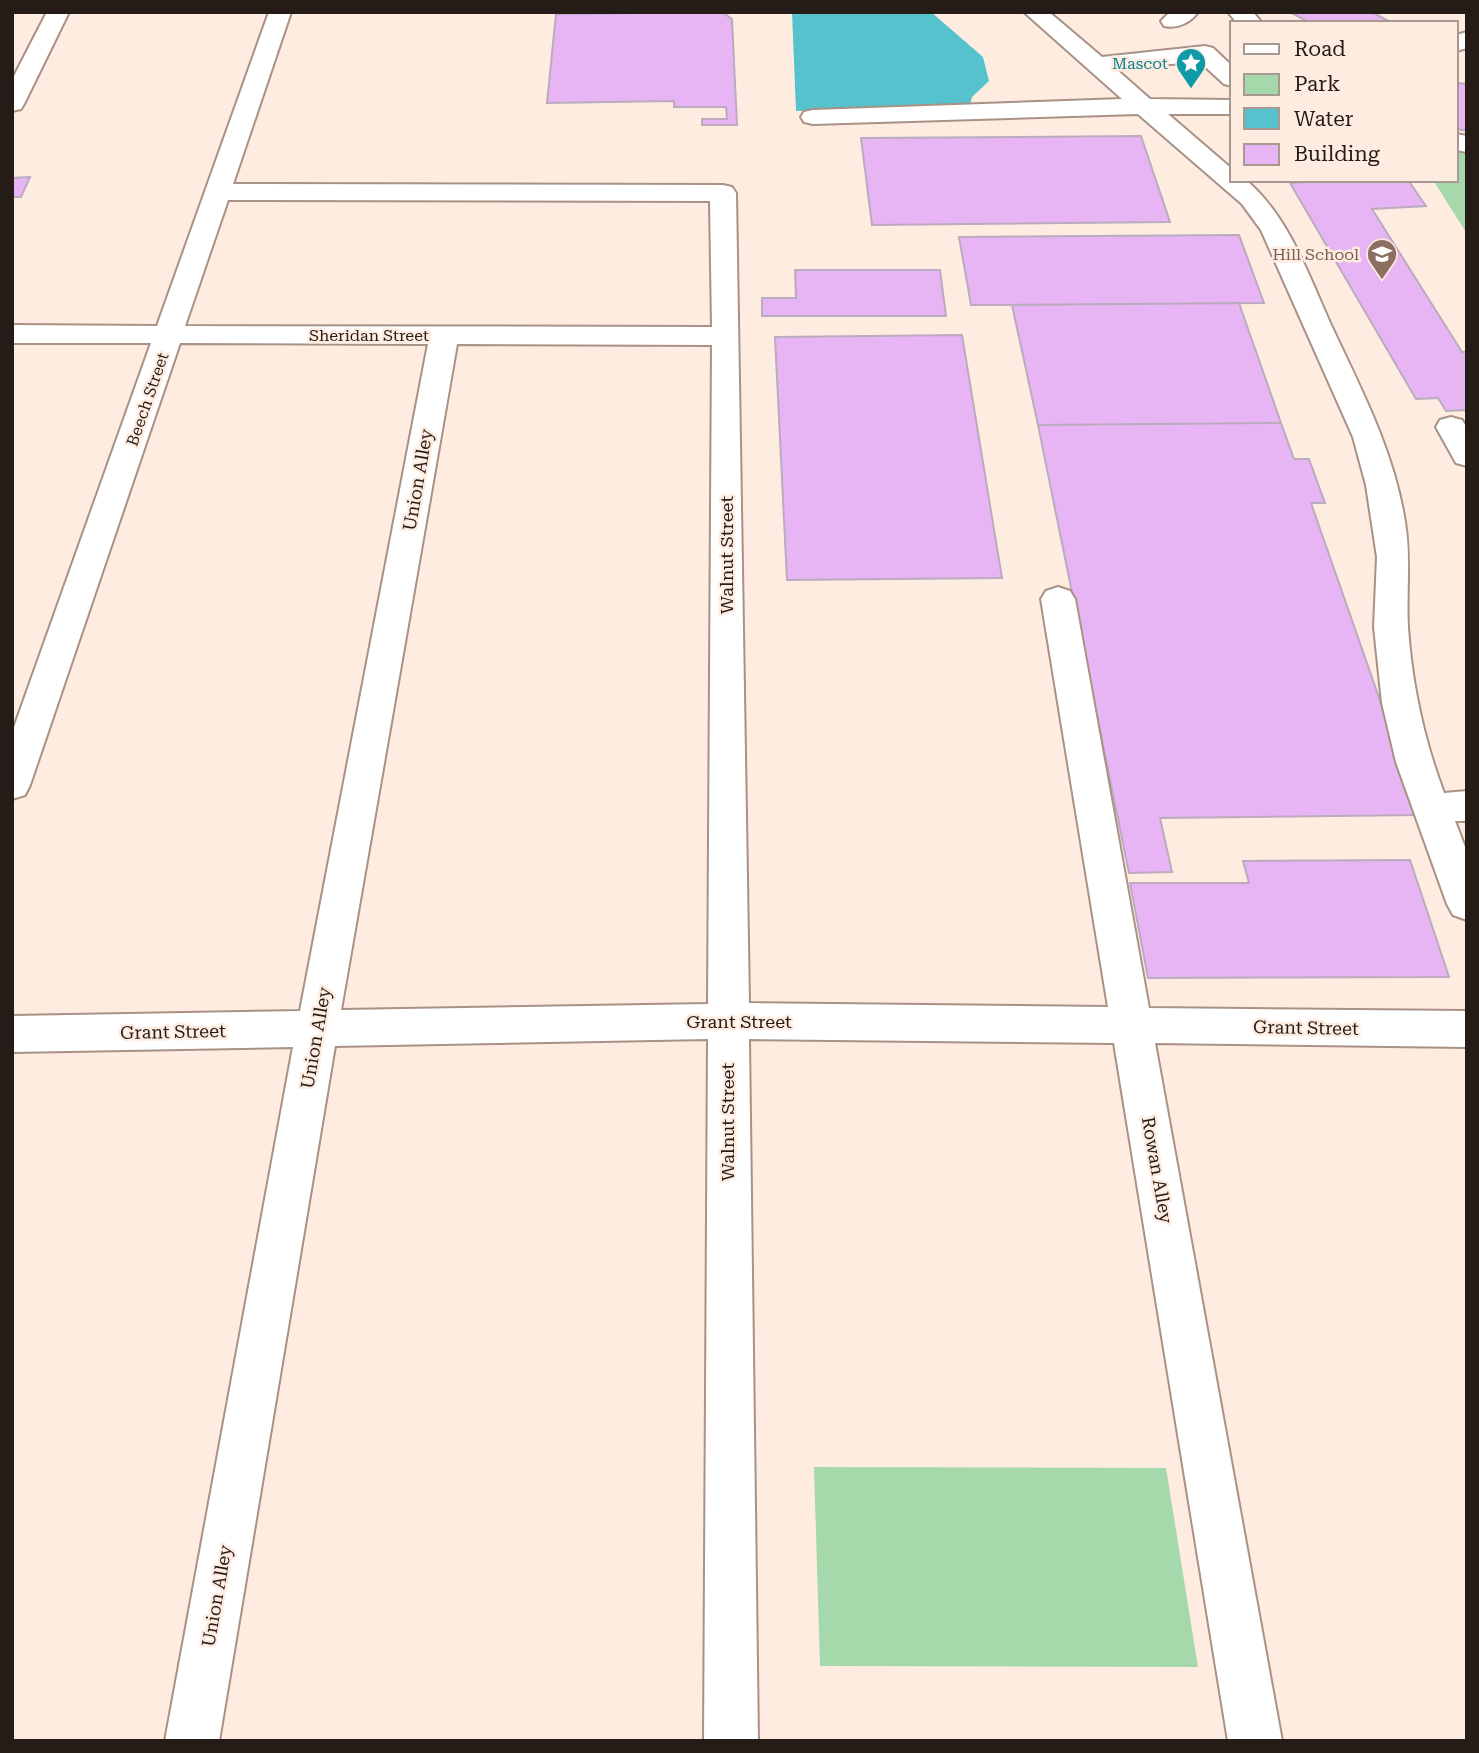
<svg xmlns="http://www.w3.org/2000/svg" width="1479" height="1753" viewBox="0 0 1479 1753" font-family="'Roboto Serif',serif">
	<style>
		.green { fill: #a5d8ab }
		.water { fill: #55c2cd }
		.building { fill: #e7b5f3; stroke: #baabbe; stroke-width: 2 }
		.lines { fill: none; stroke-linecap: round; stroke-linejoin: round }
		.minor-casing { stroke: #a89285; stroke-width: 4 }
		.minor { fill: #fff; fill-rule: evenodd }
		.labels { text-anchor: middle; stroke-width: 5; stroke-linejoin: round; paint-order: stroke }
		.far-culture-label { font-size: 16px; fill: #0d838f; stroke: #ffece1; text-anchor: end }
		.far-education-label { font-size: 16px; fill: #785e54; stroke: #ffece1; text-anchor: end }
		.far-street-label { font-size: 16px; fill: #251c17; stroke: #ffece1 }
		.street-label { font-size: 18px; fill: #251c17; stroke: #ffece1 }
	</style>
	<rect width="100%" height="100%" fill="#ffece1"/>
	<!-- green -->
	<path class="green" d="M1456,150L1467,153V234L1433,180H1456Z
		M814,1467L1166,1468L1198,1667L820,1666Z"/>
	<!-- water -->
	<path class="water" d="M792,12H931L983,57L989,81L972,97L970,105L796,111Z"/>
	<!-- building -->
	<path class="building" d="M722,12L732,19L737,125H702V119H727L726,107H674V101L547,103L556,14Z
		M1290,12H1372L1392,23H1310Z
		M1456,83L1467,84V131L1456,129Z
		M1141,136L1170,222L872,225L861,138Z
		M30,177L21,197H12V178Z
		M1303,180H1408L1426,206L1372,209L1462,352H1467V410L1446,411L1438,398L1416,399L1290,183L1304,182Z
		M1239,235L1264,303L971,305L959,237Z
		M795,270H940L946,316H762V298H796Z
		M1239,303L1281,423L1038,425L1012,305Z
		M962,335L1002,578L787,580L775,337Z
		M1281,423L1294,459H1309L1325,503H1311L1420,815L1160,818L1172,872L1129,873L1038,425Z
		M1410,860L1449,977L1148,978L1130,883H1249L1243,861Z"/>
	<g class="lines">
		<!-- minor casing -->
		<g class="minor-casing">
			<path id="minor" d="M47,12H69L24,104L21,109L12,111V80Z
				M269,12H291L233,184L723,185L732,187L736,193L749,1003L1108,1007L1041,599L1046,591L1058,587L1070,591L1075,599L1149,1008L1467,1011V1047L1155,1043L1282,1741H1228L1114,1043L749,1039L758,1741H704L708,1039L335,1046L219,1741H165L293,1047L12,1052V1016L300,1011L428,344L180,343L30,785L25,795L12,799V733L151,343H12V325L157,326ZM228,200L710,201L712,327L185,326ZM457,344L712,345L708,1004L341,1010Z
				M1024,12H1049L1102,57L1205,46L1213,48L1232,66V86L1224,84L1199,61L1117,70L1150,99L1232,100V114H1168L1232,169V180H1246C1289,217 1308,274 1331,325C1361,389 1394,451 1405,522C1411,558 1406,592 1408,628C1412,684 1424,740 1444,793L1467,791V821H1455L1467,852V920L1453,915L1447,904L1396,762L1382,703L1374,627L1377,557L1366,485L1353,437L1261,230L1242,204L1138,114L813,124L804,122L801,117L804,112L813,110L1122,99Z
				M1170,12H1198C1190,23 1177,29 1164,26L1161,21Z
				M1228,12H1253L1262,23H1237Z
				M1467,32V48L1456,51V35Z
				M1456,134L1467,136V152L1456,150Z
				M1451,417L1462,420L1467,428V466L1456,463L1436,427L1440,420Z"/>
		</g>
		<!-- minor -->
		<use href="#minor" class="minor"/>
	</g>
	<!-- icons -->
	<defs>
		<g id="sight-pin" transform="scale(1.575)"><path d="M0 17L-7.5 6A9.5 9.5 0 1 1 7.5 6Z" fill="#0f9aa8" stroke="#ffece1"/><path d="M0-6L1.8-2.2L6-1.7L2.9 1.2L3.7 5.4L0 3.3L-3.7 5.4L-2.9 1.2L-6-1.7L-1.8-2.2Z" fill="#fff"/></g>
		<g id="school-pin" transform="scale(1.575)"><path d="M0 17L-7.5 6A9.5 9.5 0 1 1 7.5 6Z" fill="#8d6e63" stroke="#ffece1"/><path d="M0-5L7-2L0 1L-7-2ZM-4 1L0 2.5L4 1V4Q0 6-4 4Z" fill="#fff"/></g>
	</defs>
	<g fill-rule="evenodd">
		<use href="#sight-pin" x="1191" y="63"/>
		<use href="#school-pin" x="1382" y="254"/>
	</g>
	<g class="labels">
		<!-- far-culture labels -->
		<g class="far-culture-label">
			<text x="1168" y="69">Mascot</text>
		</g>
		<!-- far-education labels -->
		<g class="far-education-label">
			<text x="1359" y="260">Hill School</text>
		</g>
		<!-- far-street labels -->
		<g class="far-street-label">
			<text x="369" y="341">Sheridan Street</text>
			<text transform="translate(147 399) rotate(-71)" y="6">Beech Street</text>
		</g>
		<!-- street labels -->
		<g class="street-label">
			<text transform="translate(418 480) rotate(-80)" y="6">Union Alley</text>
			<text transform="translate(727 555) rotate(-90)" y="6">Walnut Street</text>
			<text x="739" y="1028">Grant Street</text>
			<text transform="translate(1306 1028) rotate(1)" y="6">Grant Street</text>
			<text transform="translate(173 1032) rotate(-1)" y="6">Grant Street</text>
			<text transform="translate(316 1038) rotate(-80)" y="6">Union Alley</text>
			<text transform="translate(728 1122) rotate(-90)" y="6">Walnut Street</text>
			<text transform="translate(1157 1170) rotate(80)" y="6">Rowan Alley</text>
			<text transform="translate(217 1596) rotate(-80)" y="6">Union Alley</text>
		</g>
	</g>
	<!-- border -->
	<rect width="1479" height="1753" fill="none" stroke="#251c17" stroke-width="28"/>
	<!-- legend -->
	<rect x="1230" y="21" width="228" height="161" fill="#ffece1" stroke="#a89990" stroke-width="2"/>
	<rect x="1244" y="44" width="35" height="10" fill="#ffffff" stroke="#a89990" stroke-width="2"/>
	<text x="1294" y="56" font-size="21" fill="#251c17">Road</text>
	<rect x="1244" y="74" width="35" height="21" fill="#a5d8ab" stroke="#a89990" stroke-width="2"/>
	<text x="1294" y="91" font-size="21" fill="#251c17">Park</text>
	<rect x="1244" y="108" width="35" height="21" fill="#55c2cd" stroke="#a89990" stroke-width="2"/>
	<text x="1294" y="126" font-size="21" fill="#251c17">Water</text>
	<rect x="1244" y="144" width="35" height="21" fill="#e7b5f3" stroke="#a89990" stroke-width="2"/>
	<text x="1294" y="161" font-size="21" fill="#251c17">Building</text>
</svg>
